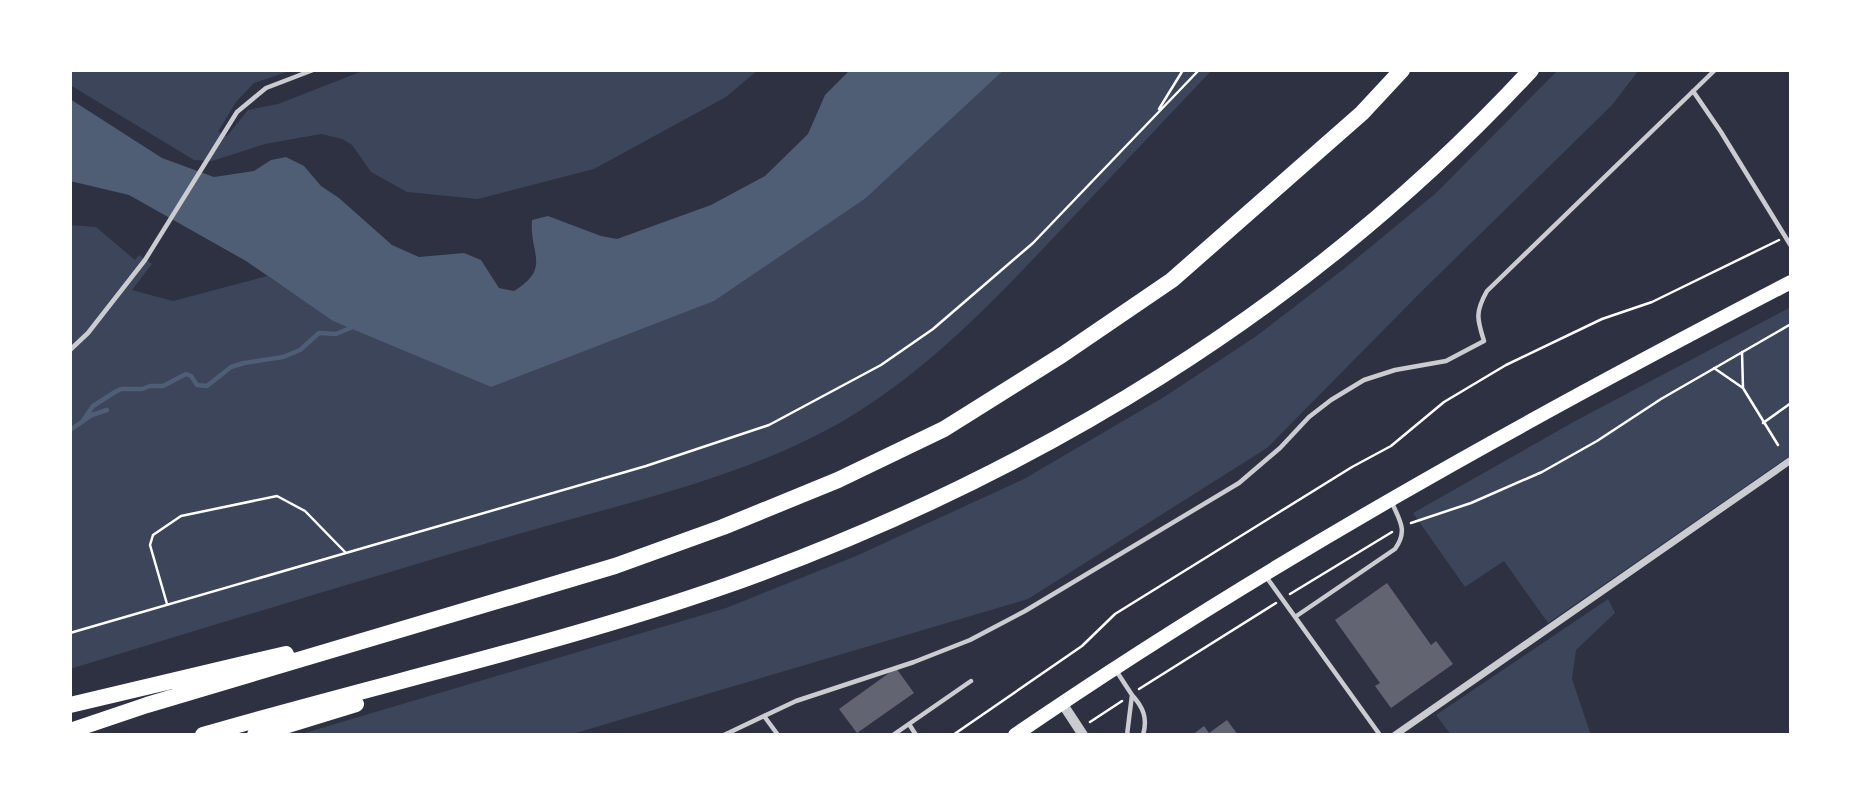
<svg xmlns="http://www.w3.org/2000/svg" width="1861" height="805" viewBox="0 0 1861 805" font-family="Roboto,sans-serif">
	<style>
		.green { fill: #3c4559 }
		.water { fill: #4f5d75 }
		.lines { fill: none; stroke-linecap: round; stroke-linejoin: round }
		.stream { stroke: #4f5d75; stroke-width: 4.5 }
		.building { fill: #626471 }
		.path { stroke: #fff; stroke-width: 2.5 }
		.service { stroke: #caccd0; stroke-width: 4.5 }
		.minor { stroke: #caccd0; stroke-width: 7 }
		.tertiary { stroke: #caccd0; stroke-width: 10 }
		.primary { stroke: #fff; stroke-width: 14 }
		.motorway { stroke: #fff; stroke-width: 16 }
	</style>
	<rect width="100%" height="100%" fill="#2d3142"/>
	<!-- green -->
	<path class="green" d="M70,70H293L254,83L236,102L218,132L227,136L248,110L278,104L365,70H758L726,97L594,169L478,199L407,192L371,172L352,145L342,139L321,134L265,144L212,161L194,160L70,85Z
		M1004,70H1212C1160,125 1109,179 1057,234C993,302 928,370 848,418C753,475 629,502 522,533C371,577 221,623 70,669V225L96,227L135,260L139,255L152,264L132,290L173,301L267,276L333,320L491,387L866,198Z
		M1558,70H1639L1612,105L1422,291L1267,448L1028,599L569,735H298L726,608L856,556L1024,479L1164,397L1255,337L1345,268L1436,193Z
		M1791,307V455L1548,623L1504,561L1465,587L1413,513L1577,420Z
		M1608,599L1615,613L1576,650L1572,679L1591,735H1451L1436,715Z"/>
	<!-- water -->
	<path class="water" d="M850,70H1004L866,198L714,301L491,387L333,321L246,261L129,195L70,181V99L162,158L214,177L254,171L271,160L286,157L304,166L321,186L339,198L392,245L419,257L464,253L481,260L499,288L514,291C552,268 529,253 532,220L548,216L601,236L617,239L711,205L765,176L808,134L825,95Z"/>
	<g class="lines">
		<!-- stream -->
		<path class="stream" d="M82,422L93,406L115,392L121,389H142L150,386H163L186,374L191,376L197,385L207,386L231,367L244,363L283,357L300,350L319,333L336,334L355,326
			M70,430L92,415L107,410"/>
	</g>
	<!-- building -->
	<path class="building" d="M1387,583L1431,645L1436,641L1453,664L1391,708L1375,686L1380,683L1335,620Z
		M896,668L914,693L857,733L839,709Z
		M1227,720L1238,735H1192L1204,726L1209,733Z"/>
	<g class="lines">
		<!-- path -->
		<path class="path" d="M1159,109L1183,70
			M1714,368L1743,388L1742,352
			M1743,388L1778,445
			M1763,423L1791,403
			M1411,523L1471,503L1542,472L1597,441L1661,399L1791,324
			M1290,594L1392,532
			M167,604L150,545L153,535L181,516L277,496L305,511L345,552
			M70,633L646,466L769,425L881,365L933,329L1033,243L1199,70
			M1139,689L1276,603
			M1090,722L1122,701
			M953,735L1082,646L1115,614L1352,467L1391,446L1444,402L1506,365L1602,319L1652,302L1779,240"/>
		<!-- service -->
		<path class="service" d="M1693,91L1721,132L1791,246
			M70,350L88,333L145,260L237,112L266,88L313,70
			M1267,578L1380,735
			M1295,617L1395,549C1408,531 1400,521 1392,503
			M1117,672L1132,695
			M764,716L778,735
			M909,724L916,735
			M724,735L796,701L914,662L970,640L1025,611L1239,483L1280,448L1309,417L1331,400L1364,380L1395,370L1446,361L1484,341C1477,319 1475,312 1487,291L1715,70
			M893,735L971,681
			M1127,735L1132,695C1143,707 1148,718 1143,735"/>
		<!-- minor -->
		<path class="minor" d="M1395,735L1791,460"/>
		<!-- tertiary -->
		<path class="tertiary" d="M1062,703L1083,735"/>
		<!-- primary -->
		<path class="primary" d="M1015,735C1263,565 1525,420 1791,282"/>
		<!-- motorway -->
		<path class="motorway" d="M70,705L286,654
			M70,731L147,705L615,566L723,527L838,480L944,429L1062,355L1172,280L1362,113L1402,70
			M203,735C378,684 557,645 728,585C1032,477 1311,308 1531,70
			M255,735L356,704"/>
	</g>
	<!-- border -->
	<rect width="1861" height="805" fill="none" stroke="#ffffff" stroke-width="144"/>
</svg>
